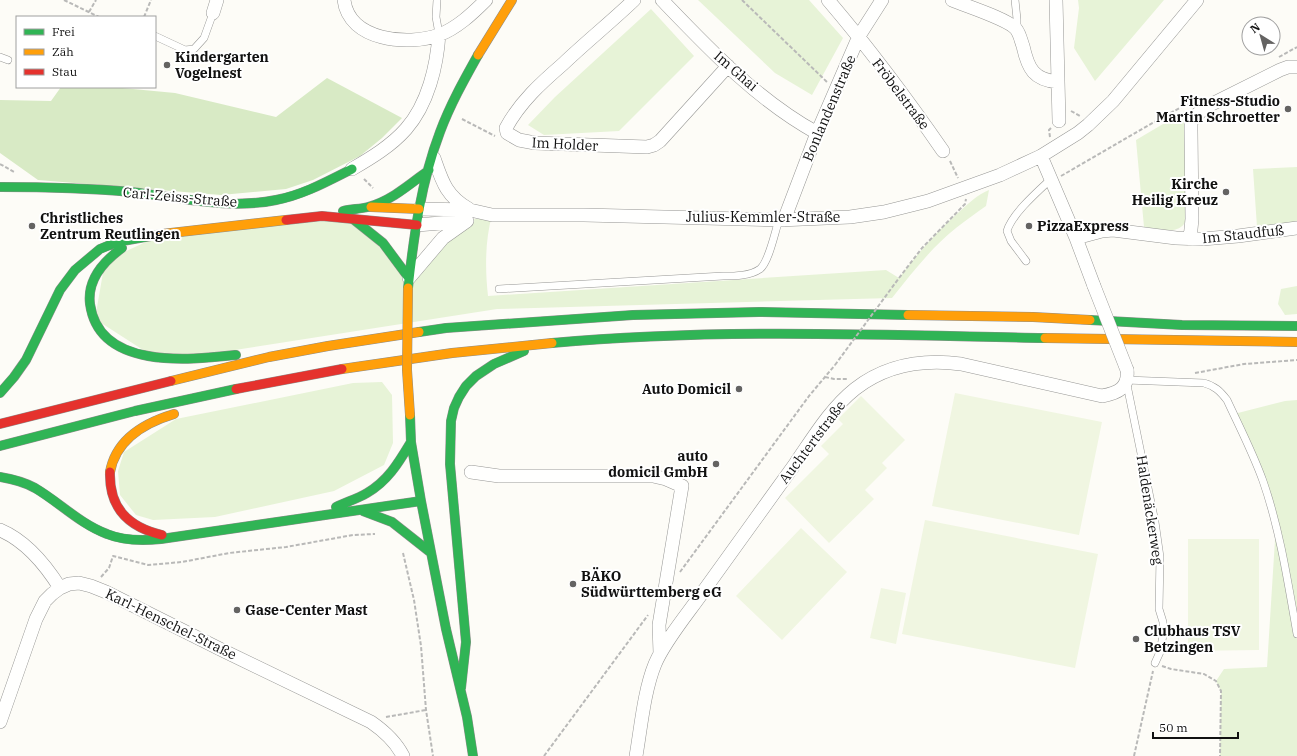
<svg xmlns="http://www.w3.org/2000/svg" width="1297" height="756" viewBox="0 0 1297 756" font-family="'IBM Plex Serif',serif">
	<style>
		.green { fill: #e7f3d7 }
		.forest { fill: #d8eac5 }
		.pitch { fill: #f0f6e1 }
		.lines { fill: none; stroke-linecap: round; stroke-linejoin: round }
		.lane-casing { stroke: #979795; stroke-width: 8 }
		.street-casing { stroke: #979795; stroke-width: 14 }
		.fast-casing { stroke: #8e8d8b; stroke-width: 10 }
		.slow-casing { stroke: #8e8d8b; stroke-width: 10 }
		.jam-casing { stroke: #8e8d8b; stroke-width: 10 }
		.path { stroke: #b9b9b8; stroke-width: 2; stroke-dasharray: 4 2; stroke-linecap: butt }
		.lane { stroke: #fffffe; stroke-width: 7 }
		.street { stroke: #fffffe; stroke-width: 13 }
		.fast { stroke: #30b455; stroke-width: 9 }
		.slow { stroke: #ff9f0a; stroke-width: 9 }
		.jam { stroke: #e5322d; stroke-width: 9 }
		.street-bridge-casing { stroke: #979795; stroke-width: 14; stroke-linecap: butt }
		.slow-bridge-casing { stroke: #8e8d8b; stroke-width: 10; stroke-linecap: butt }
		.path-bridge { stroke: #b9b9b8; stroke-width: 2; stroke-dasharray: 4 2; stroke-linecap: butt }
		.street-bridge { stroke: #fffffe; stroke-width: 13 }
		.slow-bridge { stroke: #ff9f0a; stroke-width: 9 }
		.poi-dot { fill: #646362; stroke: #fff; stroke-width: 1.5 }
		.labels { text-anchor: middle; stroke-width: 4; stroke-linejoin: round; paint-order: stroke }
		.poi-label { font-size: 14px; font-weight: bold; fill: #111; stroke: #fff; text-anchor: start }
		.street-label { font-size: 14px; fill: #111; stroke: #fff }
	</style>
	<rect width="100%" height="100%" fill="#fdfcf7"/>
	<!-- green -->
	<path class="green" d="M698,0H809L843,38L812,95L775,73Z
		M1078,0H1164L1095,81L1074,48L1079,8Z
		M651,9L694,56L619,131L544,135L528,125L555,97Z
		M1185,111L1187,215C1186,218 1185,222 1184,224C1176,235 1155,229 1144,227L1136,140Z
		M1297,167V222L1257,227L1253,169Z
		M989,190L986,206C976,213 966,220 956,228C931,248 912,273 892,298L497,309L177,359L154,357L95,319L105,261L165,233L353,219L409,278L467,221L492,215C485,241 485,269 488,296L886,270L899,278C918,253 936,232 959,212C969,203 977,195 989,190Z
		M1297,286V314L1285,315L1278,304L1281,289Z
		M382,382L392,395L393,443L384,465L334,491L215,517L153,520L136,515L120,495L118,471L124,452L176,419L353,383Z
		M1297,400V756H1220L1221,691L1216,681L1224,669L1267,667L1276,524L1234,414L1285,401Z"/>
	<!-- forest -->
	<path class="forest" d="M327,78L402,118L382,138L360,156L313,180L286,189L221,195L38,180L0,153V100L51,101L61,87H112L175,93L276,117Z"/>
	<!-- pitch -->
	<path class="pitch" d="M955,393L1102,422L1079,535L932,506Z
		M861,396L905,440L882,463L887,468L865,490L874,499L829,543L785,498L829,454L821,446L843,424L838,419Z
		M925,520L1098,554L1075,668L902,634Z
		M801,528L847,572L782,640L736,596Z
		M1188,539H1259V650L1188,651Z
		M881,588L906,593L896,644L870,638Z"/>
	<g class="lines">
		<!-- lane casing -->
		<g class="lane-casing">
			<path id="lane" d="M437,0L436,17L439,34
				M1015,0L1017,19V30
				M155,36L185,50L194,49L204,38L213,13
				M0,57L8,60
				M1026,261L1011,241L1007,231C1012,214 1037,192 1051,179
				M499,289L723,276C735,276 750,276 760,269C769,262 775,231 779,220
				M1155,663L1160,652L1163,635V622L1159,609L1160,557L1155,522L1126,380L1204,383C1215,386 1220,391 1227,400C1239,426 1253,453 1263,481C1280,530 1288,583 1297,634"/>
		</g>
		<!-- street casing -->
		<g class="street-casing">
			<path id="street" d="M344,0C349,41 408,46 439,35C457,28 472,14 486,0
				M634,0C611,22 586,42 563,64C541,83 520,102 506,128L507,133L519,140L535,143L647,147L654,145L660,141L728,66
				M662,0C709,49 757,100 817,133
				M828,0C869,48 907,99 943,151
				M952,0C966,6 1008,19 1016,29C1020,34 1021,41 1023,46C1028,69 1034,80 1058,82
				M1056,0L1059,121
				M213,13L217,0
				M1041,156L1076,238L1094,286
				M434,158C442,181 446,196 469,209
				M352,169C371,158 391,146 406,129C428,104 437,66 439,34
				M419,209L470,210L492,215H584L779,220L850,217L884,212L928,201L1000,175L1041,156L1078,133L1088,125L1113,101L1197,0
				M784,220L817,133L859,36L882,0
				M417,225L465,221
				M1076,238L1102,231L1113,230L1176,238L1202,239L1238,236L1297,228
				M1190,239L1192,219L1191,131V123L1194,117L1206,107L1280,70L1288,67H1297
				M409,278L443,238L467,221
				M471,472L499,476H653L666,479L682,486L659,625L660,653
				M0,530C26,541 45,564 60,588
				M0,722L36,619L45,601L52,594L60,588L69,584L79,583L91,586L106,592L224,651L371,722C384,731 396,742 403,756
				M636,756C641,727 644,691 655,664C665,640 690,611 705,589C735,547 765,506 795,464C813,438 830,409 855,389C886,365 923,359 961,364L1102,396C1118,393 1129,388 1127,370"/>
		</g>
		<!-- fast casing -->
		<g class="fast-casing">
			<path id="fast" d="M0,187C44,187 87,188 131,192C179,197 228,210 276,200C303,195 328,181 352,169
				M343,211C351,209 360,209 368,207C391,201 410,184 429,170
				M353,219L383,243L409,278
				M122,248C104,261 87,280 90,304C99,370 189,360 236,355
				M408,288C414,235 421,182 440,132C450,105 464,80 478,55
				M1090,320L1182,325L1297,326
				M419,332L446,328L633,315L759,312L908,315
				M552,343C716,328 881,335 1045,338
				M0,393L14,377L26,360L60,290L75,270L100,249L117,242L162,234
				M410,415L411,442L421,501L446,629L467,717L473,756
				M0,446L135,411L236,389
				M0,477C12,479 24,482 35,488C59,502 80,524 107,534C124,541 142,541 161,539L421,501
				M336,507C346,502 357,499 367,493C388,481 399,462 411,442
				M363,511L392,522L430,552
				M461,688L466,642L450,464L451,421L454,408L459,397L466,386L476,376L494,364L524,351"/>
		</g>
		<!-- slow casing -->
		<g class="slow-casing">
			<path id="slow" d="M478,55L512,0
				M371,207L419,209
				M162,234L286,220
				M908,315L1033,317L1090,320
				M1045,338L1297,342
				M342,369L452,353L552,343
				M171,381L269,357L328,346L419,332
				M110,472C116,439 144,423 174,414"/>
		</g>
		<!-- jam casing -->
		<g class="jam-casing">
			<path id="jam" d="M286,220L322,216L417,225
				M236,389L342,369
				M0,424L171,381
				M110,472C109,508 128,527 162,535"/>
		</g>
		<!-- path -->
		<path class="path" d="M64,0L99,17
			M742,0L827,82
			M89,12L96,0
			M144,17L151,0
			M1279,57L1297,47
			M1071,111L1080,116
			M462,119L495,136
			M1050,137L1049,130L1051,128
			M950,161L958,178
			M0,164L14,172
			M1061,176C1105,151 1147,125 1191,102
			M364,179L373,188
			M899,278L922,248L965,204L966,199
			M1195,373L1244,364L1297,360
			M825,377L834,379H848
			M403,553L414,600L421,646L426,710L433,756
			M680,572L809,396L835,365
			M101,577L109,568L113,556L148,565L182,562L229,553L286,547L353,535L375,534
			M1162,666L1171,669L1204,674L1216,681L1221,691L1220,756
			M386,717L426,710
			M544,756L648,615
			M1134,756L1153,671"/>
		<!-- lane -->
		<use href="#lane" class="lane"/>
		<!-- street -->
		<use href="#street" class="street"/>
		<!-- fast -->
		<use href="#fast" class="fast"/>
		<!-- slow -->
		<use href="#slow" class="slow"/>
		<!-- jam -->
		<use href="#jam" class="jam"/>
		<!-- street-bridge casing -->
		<g class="street-bridge-casing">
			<path id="street-bridge" d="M1094,286L1127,370"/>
		</g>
		<!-- slow-bridge casing -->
		<g class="slow-bridge-casing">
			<path id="slow-bridge" d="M408,288L407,370L410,415"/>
		</g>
		<!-- path-bridge -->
		<path class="path-bridge" d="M835,365L899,278"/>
		<!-- street-bridge -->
		<use href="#street-bridge" class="street-bridge"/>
		<!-- slow-bridge -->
		<use href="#slow-bridge" class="slow-bridge"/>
	</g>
	<!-- markers -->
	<g class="poi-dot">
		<circle cx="167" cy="65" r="4"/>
		<circle cx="1288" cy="109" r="4"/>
		<circle cx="1226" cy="192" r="4"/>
		<circle cx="32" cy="226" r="4"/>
		<circle cx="1029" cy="226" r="4"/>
		<circle cx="739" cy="389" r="4"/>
		<circle cx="716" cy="464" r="4"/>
		<circle cx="573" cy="584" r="4"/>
		<circle cx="237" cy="610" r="4"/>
		<circle cx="1136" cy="639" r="4"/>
	</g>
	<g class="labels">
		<!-- poi labels -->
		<g class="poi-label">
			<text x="175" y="62">Kindergarten<tspan x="175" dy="16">Vogelnest</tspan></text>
			<text x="1280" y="106" text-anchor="end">Fitness-Studio<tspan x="1280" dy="16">Martin Schroetter</tspan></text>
			<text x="1218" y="189" text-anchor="end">Kirche<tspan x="1218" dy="16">Heilig Kreuz</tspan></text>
			<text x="40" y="223">Christliches<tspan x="40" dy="16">Zentrum Reutlingen</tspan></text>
			<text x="1037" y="231">PizzaExpress</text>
			<text x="731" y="394" text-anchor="end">Auto Domicil</text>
			<text x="708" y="461" text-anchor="end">auto<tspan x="708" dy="16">domicil GmbH</tspan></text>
			<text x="581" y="581">BÄKO<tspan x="581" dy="16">Südwürttemberg eG</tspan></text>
			<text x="245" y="615">Gase-Center Mast</text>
			<text x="1144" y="636">Clubhaus TSV<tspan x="1144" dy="16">Betzingen</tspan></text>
		</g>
		<!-- street labels -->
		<g class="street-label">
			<text transform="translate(736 71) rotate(41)" y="5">Im Ghai</text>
			<text transform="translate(901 94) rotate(53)" y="5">Fröbelstraße</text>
			<text transform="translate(829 108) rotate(-67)" y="5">Bonlandenstraße</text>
			<text transform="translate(565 144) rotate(3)" y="5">Im Holder</text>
			<text transform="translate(180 197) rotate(5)" y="5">Carl-Zeiss-Straße</text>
			<text x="763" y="222">Julius-Kemmler-Straße</text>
			<text transform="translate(1243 234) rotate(-6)" y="5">Im Staudfuß</text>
			<text transform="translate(812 442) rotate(-53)" y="5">Auchtertstraße</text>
			<text transform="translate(1150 510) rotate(81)" y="5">Haldenäckerweg</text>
			<text transform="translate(171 624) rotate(26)" y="5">Karl-Henschel-Straße</text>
		</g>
	</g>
	<!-- legend -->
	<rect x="16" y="16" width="140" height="72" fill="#ffffff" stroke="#a0a0a0"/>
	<rect x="24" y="29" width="20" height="6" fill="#30b455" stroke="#a0a0a0"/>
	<text x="52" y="36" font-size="12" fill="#111111">Frei</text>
	<rect x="24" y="49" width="20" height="6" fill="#ff9f0a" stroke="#a0a0a0"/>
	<text x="52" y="56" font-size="12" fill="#111111">Zäh</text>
	<rect x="24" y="69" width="20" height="6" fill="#e5322d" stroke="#a0a0a0"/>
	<text x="52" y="76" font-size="12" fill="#111111">Stau</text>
	<!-- north arrow -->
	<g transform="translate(1261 36) rotate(323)"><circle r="19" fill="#ffffff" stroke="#a0a0a0"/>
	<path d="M0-3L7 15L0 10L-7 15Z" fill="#646362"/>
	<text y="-6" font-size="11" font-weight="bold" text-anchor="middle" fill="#111111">N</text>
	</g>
	<!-- scale -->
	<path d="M1153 732v6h85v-6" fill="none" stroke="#111111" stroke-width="2"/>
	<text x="1159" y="732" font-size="12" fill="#111111" stroke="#ffffff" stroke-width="3" paint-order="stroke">50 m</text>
</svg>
